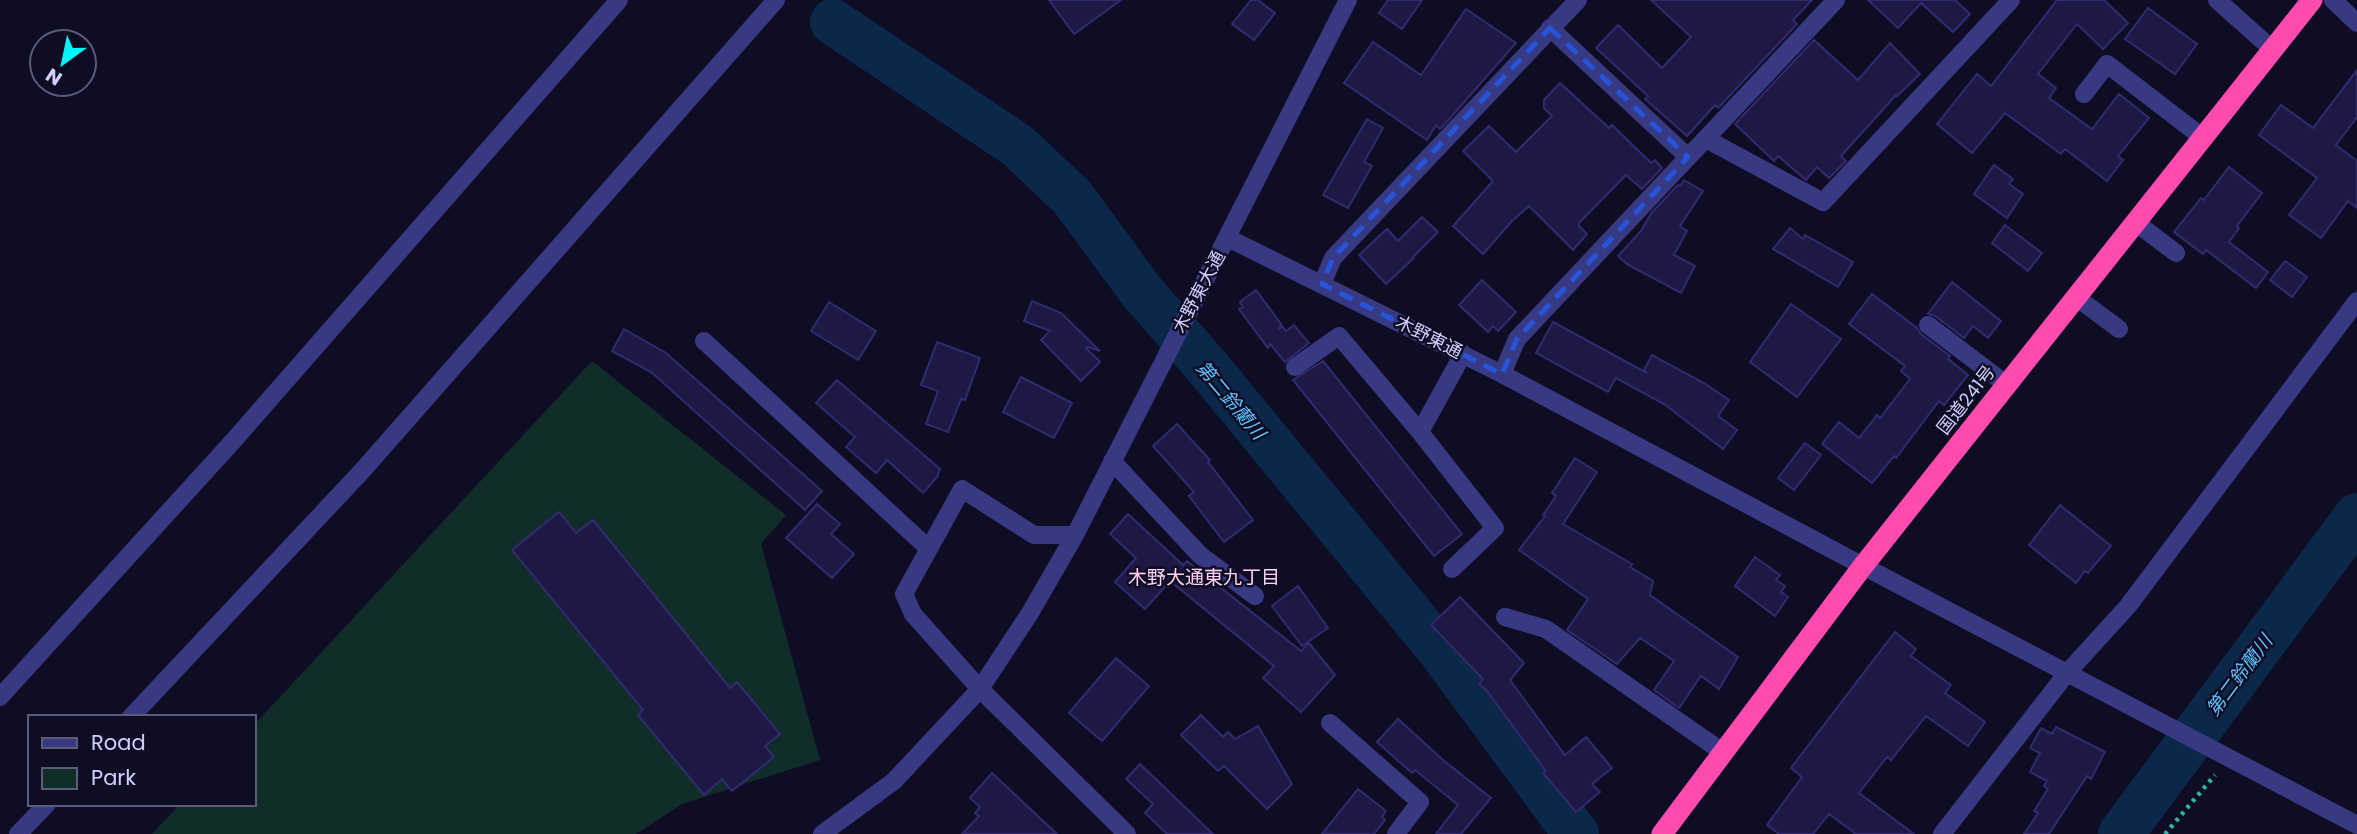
<svg xmlns="http://www.w3.org/2000/svg" width="2357" height="834" viewBox="0 0 2357 834" font-family="Poppins,'Noto Sans JP',sans-serif">
	<style>
		.green { fill: #102d2a }
		.lines { fill: none; stroke-linecap: round; stroke-linejoin: round }
		.river { stroke: #0b2749; stroke-width: 46 }
		.building { fill: #1e1944; stroke: #322a71; stroke-width: 2 }
		.path { stroke: #2bb7a3; stroke-width: 4.5; stroke-dasharray: 3.5 5; stroke-linecap: butt }
		.minor { stroke: #373a83; stroke-width: 18 }
		.highway { stroke: #ff4aaf; stroke-width: 21 }
		.marked { fill: none; stroke: #2654da; stroke-width: 5; stroke-dasharray: 14 9; stroke-linejoin: round }
		.labels { text-anchor: middle; stroke-width: 5; stroke-linejoin: round; paint-order: stroke }
		.street-label { font-size: 18px; fill: #d1cfff; stroke: #0f0d23 }
		.water-label { font-size: 19px; font-style: italic; fill: #5dc1ff; stroke: #0f0d23 }
		.neighbourhood-label { font-size: 19px; fill: #ffd1f2; stroke: #0f0d23 }
	</style>
	<rect width="100%" height="100%" fill="#0f0d23"/>
	<!-- green -->
	<path class="green" d="M592,361L786,515L761,544L820,760L682,804L636,834H152L180,804H254V725Z"/>
	<g class="lines">
		<!-- river -->
		<path class="river" d="M833,22L1018,146L1072,197L1142,292L1209,369L1444,655L1576,834
			M2121,834L2357,516"/>
	</g>
	<!-- building -->
	<path class="building" d="M1049,0H1121L1074,34Z
		M1251,0H1258L1275,13L1254,40L1232,24Z
		M1388,0H1422L1402,29L1379,13Z
		M1651,0H1812L1793,20L1797,24L1718,108L1715,105L1687,136L1645,99L1648,96L1596,48L1618,25L1662,68L1691,37Z
		M1868,0H1955L1970,14L1953,32L1921,3L1898,28Z
		M2057,0H2104L2128,23L2103,49L2077,24L2038,74L2056,88L2049,98L2092,129L2119,94L2149,118L2118,156L2123,160L2107,181L2065,149L2061,154L2005,113L1972,153L1937,124L1977,74L1991,86Z
		M2148,8L2197,44L2175,74L2125,39Z
		M1466,9L1516,43L1445,124L1440,129L1436,125L1427,140L1344,83L1373,42L1421,75Z
		M1814,40L1858,80L1890,43L1920,74L1897,96L1896,95L1841,156L1846,161L1829,178L1817,167L1806,180L1778,156L1774,161L1735,124Z
		M2357,70V117L2336,145L2357,161V208L2348,201L2321,238L2289,215L2317,178L2259,135L2281,105L2313,128Z
		M1560,83L1609,128L1612,125L1651,163L1655,160L1662,168L1642,189L1626,175L1579,223V226L1587,234L1573,250L1529,206L1512,221L1483,254L1453,226L1493,181L1463,151L1489,126L1516,152L1552,116L1544,108V100Z
		M1367,119L1383,128L1364,162L1372,166L1348,208L1323,195Z
		M1994,165L2013,179L2009,184L2023,194L2007,218L1974,194Z
		M2229,167L2262,193L2237,226L2239,228L2229,242L2268,272L2256,288L2206,250L2203,254L2174,232L2201,198L2204,200Z
		M1684,180L1703,191L1680,226L1687,231L1674,255L1695,266L1681,293L1628,265L1618,256L1641,231L1652,212L1678,185L1680,186Z
		M1422,217L1438,232L1413,257L1414,258L1386,284L1359,255L1387,229L1398,241Z
		M2005,225L2042,253L2028,271L1992,243Z
		M1790,228L1803,239L1805,235L1853,262L1838,287L1773,249Z
		M2285,261L2307,277L2292,297L2270,280Z
		M1482,280L1516,312L1498,331L1493,326L1488,332L1459,305Z
		M1952,282L2001,321L1988,338L1973,326L1964,338L1935,316L1928,314Z
		M1256,290L1281,324L1279,329L1282,326L1286,331L1294,325L1309,343L1285,362L1270,344L1268,348L1239,309L1243,307L1240,302Z
		M1872,294L1917,328L1921,334L1950,356L1948,359L1968,375L1944,405L1939,401L1896,458L1894,456L1872,483L1822,444L1839,422L1859,438L1877,415L1880,418L1910,379L1901,371L1905,366L1849,324Z
		M1032,301L1061,313L1100,351L1088,347L1086,348L1100,362L1081,381L1041,340L1050,331L1024,321Z
		M829,302L876,331L858,360L811,331Z
		M1791,304L1841,339L1797,397L1750,362Z
		M1553,322L1647,373L1644,370L1652,355L1704,383L1729,400L1718,416L1737,430L1723,449L1664,404L1616,378L1608,392L1536,353Z
		M624,329L666,353L822,491L805,510L651,372L612,351Z
		M937,342L980,358L965,400L961,399L948,432L926,424L938,391L921,385Z
		M1323,361L1462,534L1434,556L1293,380Z
		M1021,377L1072,403L1054,438L1003,412Z
		M837,380L940,469L937,477L923,493L887,460L876,473L846,447L855,437L816,403Z
		M1177,424L1210,460L1208,462L1253,520L1224,542L1189,496L1194,492L1153,446Z
		M1805,443L1821,455L1794,490L1778,478Z
		M1575,458L1597,472L1563,524L1632,564L1630,567L1653,581L1650,595L1738,657L1719,689L1701,676L1679,708L1654,690L1674,661L1640,638L1617,664L1567,630L1588,599L1519,550L1545,516L1543,515L1556,496L1552,493Z
		M817,504L840,524L831,534L854,554L832,578L786,538Z
		M2060,505L2111,546L2088,573L2085,571L2076,583L2029,545Z
		M559,512L576,533L593,520L730,688L737,682L780,734L765,746L774,757L732,791L722,779L704,795L638,715L643,710L512,550Z
		M1128,514L1183,565L1187,561L1301,651L1309,643L1335,675L1301,712L1263,678L1274,666L1170,581L1145,609L1115,582L1136,558L1110,534Z
		M1755,557L1780,575L1776,580L1785,586L1781,592L1788,597L1775,616L1735,586Z
		M1298,586L1328,628L1302,646L1272,606Z
		M1460,597L1524,663L1510,680L1565,755L1586,737L1612,768L1592,784L1600,792L1576,812L1543,773L1546,771L1487,691L1479,684L1483,679L1431,625Z
		M1895,632L1916,649L1911,656L1951,685L1945,693L1985,722L1968,746L1926,716L1891,760L1887,757L1859,793L1914,834H1856L1829,814L1813,834H1779L1767,825L1802,777L1791,768Z
		M1116,658L1149,686L1102,741L1069,713Z
		M1201,715L1223,737L1228,732L1235,739L1258,726L1292,784L1267,809L1224,766L1218,771L1181,735Z
		M1398,719L1443,760L1491,798L1461,834H1436L1458,805L1415,770L1412,773L1377,742Z
		M2056,727L2105,752L2091,779L2087,776L2049,834H2024L2038,813L2034,811L2048,789L2044,786L2047,781L2030,772L2040,753L2030,748L2041,728L2052,734Z
		M1140,764L1213,834H1167L1145,813L1153,804L1126,779Z
		M992,773L1057,834H962L979,816L975,813L980,807L970,798Z
		M1358,789L1386,811L1382,817L1385,820L1374,834H1322Z"/>
	<g class="lines">
		<!-- path -->
		<path class="path" d="M2165,834L2215,775"/>
		<!-- minor -->
		<path class="minor" d="M2217,0L2272,49
			M2333,0L2357,23
			M1550,28L1688,157
			M2084,94L2107,64L2202,137
			M1706,139L1823,202L2011,0
			M2135,222L2176,253
			M1228,238L1502,374L1863,566L2357,825
			M1322,284L1333,258L1578,0
			M2076,297L2119,329
			M1928,325L2007,385
			M704,341L929,549
			M1295,367L1339,336L1420,432
			M1502,374L1517,339L1836,0
			M1112,461L1200,555L1255,596
			M1075,535H1034L962,489L904,594L913,614L980,689L1127,834
			M1452,569L1495,528L1420,432L1463,354
			M1505,617L1546,629L1724,753
			M0,697L234,440L619,0
			M131,717L362,471L776,0
			M1330,723L1420,802L1396,834
			M18,834L47,804
			M822,834L894,781L980,689L1030,613L1075,535L1348,0
			M1942,834L2067,673L2128,606L2357,301"/>
		<!-- highway -->
		<path class="highway" d="M1662,834L1863,566L2312,0"/>
	</g>
	<!-- marked area -->
	<path class="marked" d="M1550,28L1688,157L1517,339L1502,374L1322,284L1333,258Z"/>
	<g class="labels">
		<!-- street labels -->
		<g class="street-label">
			<text transform="translate(1199 292) rotate(-62)" y="6">木野東大通</text>
			<text transform="translate(1429 337) rotate(27)" y="6">木野東通</text>
			<text transform="translate(1966 400) rotate(-52)" y="6">国道241号</text>
		</g>
		<!-- water labels -->
		<g class="water-label">
			<text transform="translate(1231 400) rotate(50)" y="7">第二鈴蘭川</text>
			<text transform="translate(2239 675) rotate(-53)" y="7">第二鈴蘭川</text>
		</g>
		<!-- neighbourhood labels -->
		<g class="neighbourhood-label">
			<text x="1204" y="584">木野大通東九丁目</text>
		</g>
	</g>
	<!-- legend -->
	<rect x="28" y="715" width="228" height="91" fill="#0f0d23" stroke="#5d5b7b" stroke-width="2"/>
	<rect x="42" y="738" width="35" height="10" fill="#373a83" stroke="#5d5b7b" stroke-width="2"/>
	<text x="91" y="750" font-size="21" fill="#d1cfff">Road</text>
	<rect x="42" y="768" width="35" height="21" fill="#102d2a" stroke="#5d5b7b" stroke-width="2"/>
	<text x="91" y="785" font-size="21" fill="#d1cfff">Park</text>
	<!-- north arrow -->
	<g transform="translate(63 63) rotate(213)"><circle r="33" fill="#0f0d23" stroke="#5d5b7b" stroke-width="2"/>
	<path d="M0-5L12 26L0 18L-12 26Z" fill="#00f5fa"/>
	<text y="-10" font-size="19" font-weight="bold" text-anchor="middle" fill="#d1cfff">N</text>
	</g>
</svg>
